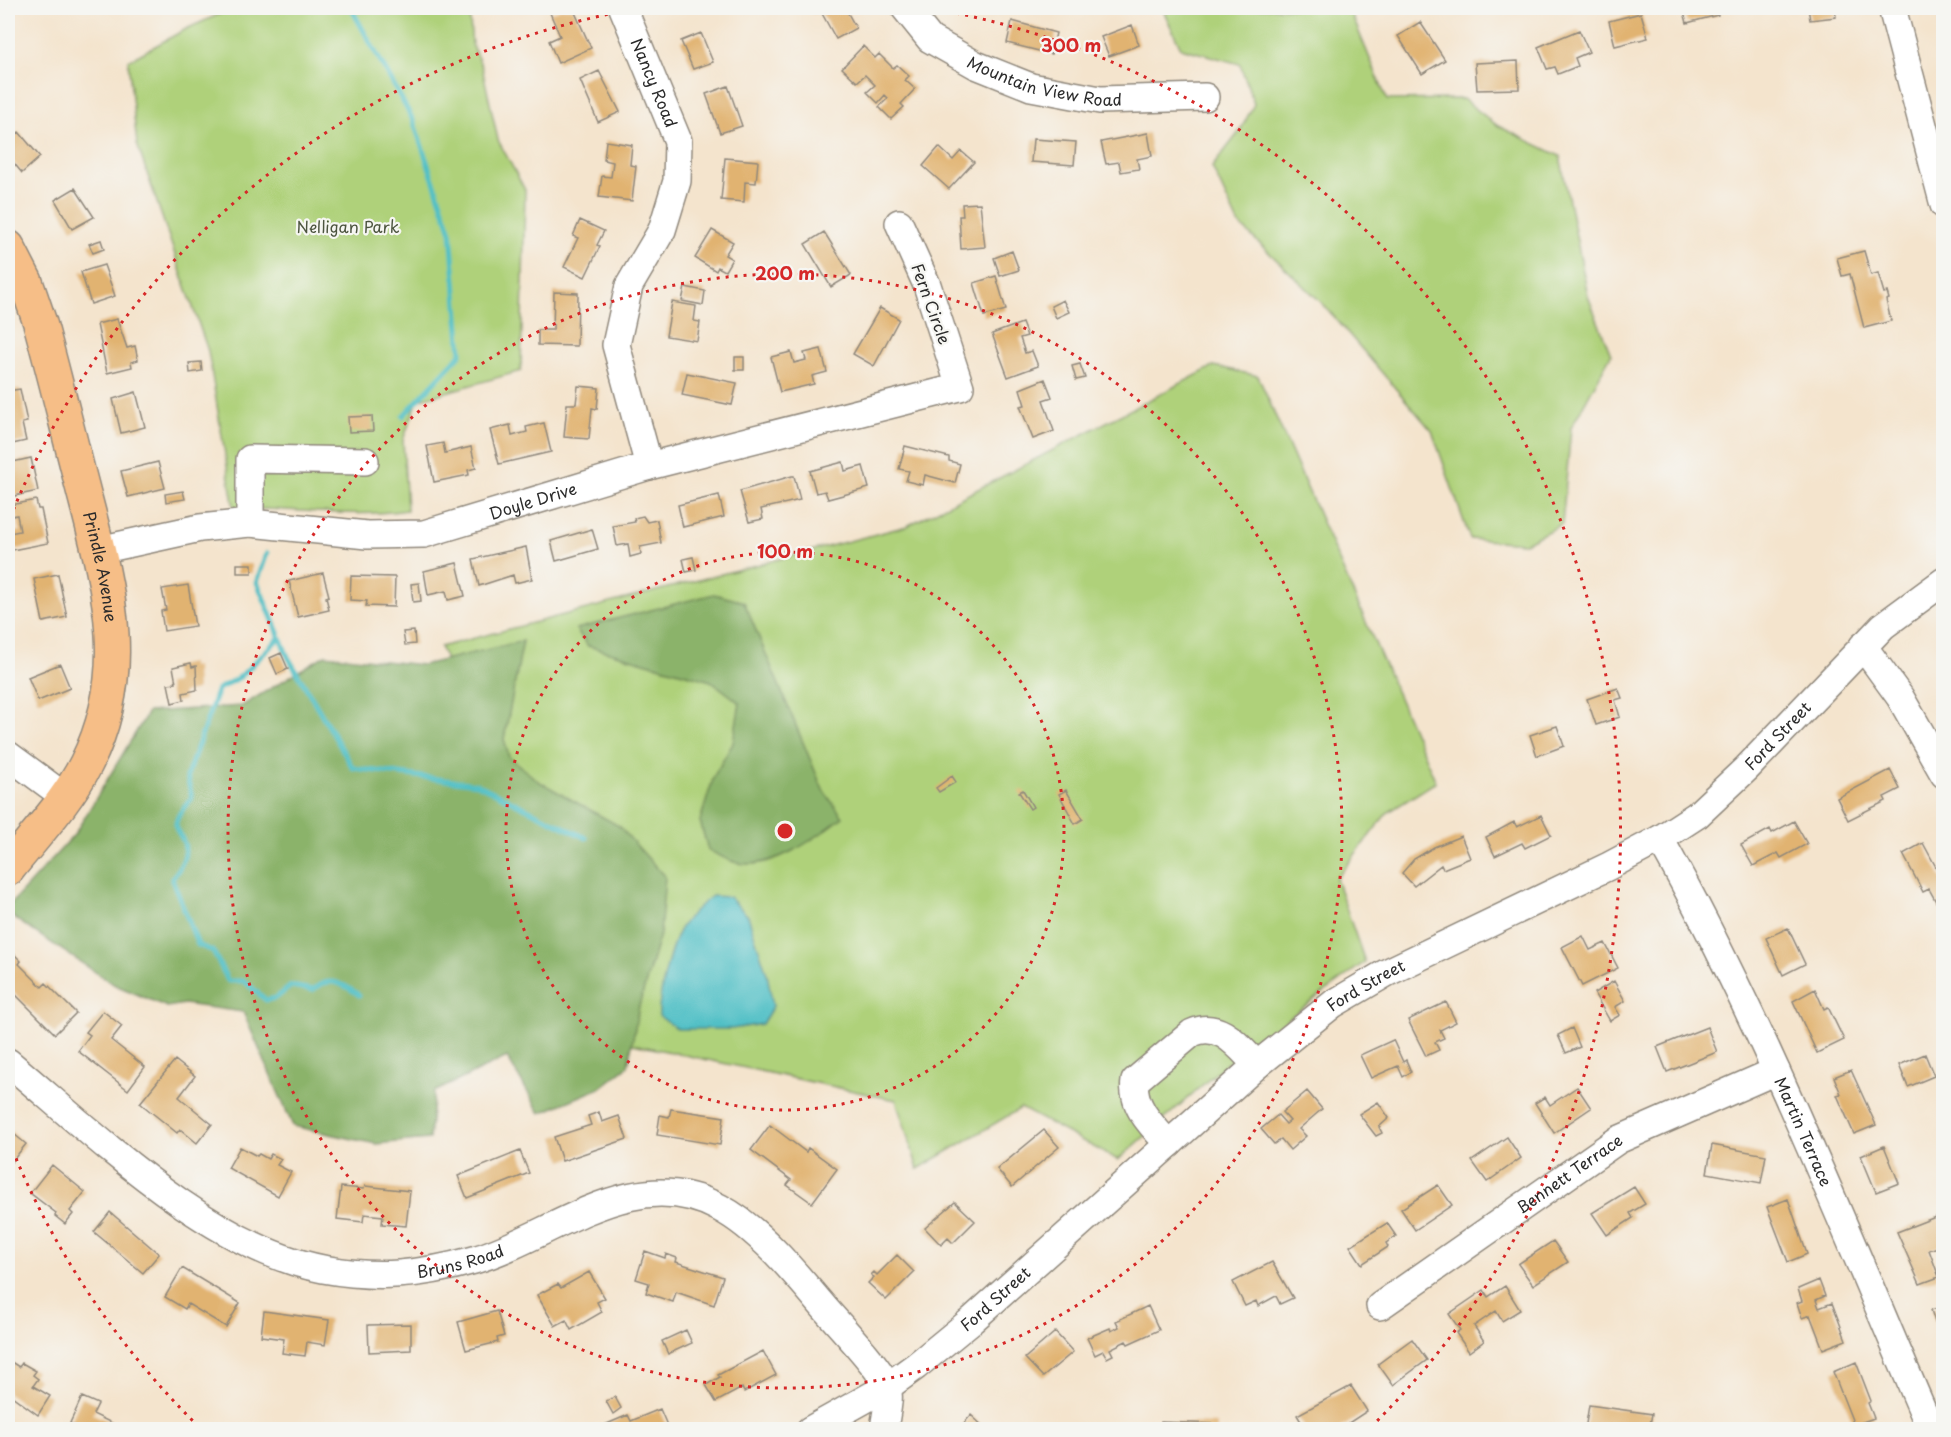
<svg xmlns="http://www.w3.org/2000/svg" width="1951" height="1437" viewBox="0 0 1951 1437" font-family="'Playpen Sans',sans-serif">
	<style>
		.green { fill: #afd17a; stroke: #6d7e52; stroke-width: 1.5 }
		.forest { fill: #8bb36a; stroke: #5b6f4a; stroke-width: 1.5 }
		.water { fill: #51c0c6; stroke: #3e7678; stroke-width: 1.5 }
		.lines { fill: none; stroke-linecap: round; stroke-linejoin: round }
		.stream { stroke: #51c0c6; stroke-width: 5 }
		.building { fill: #e1b371 }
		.minor-casing { stroke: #90887c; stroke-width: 30 }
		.major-casing { stroke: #90887c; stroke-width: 36 }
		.minor { stroke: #fff; stroke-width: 27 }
		.major { stroke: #f6be87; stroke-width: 33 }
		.ring { fill: none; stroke: #d62828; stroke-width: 3; stroke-dasharray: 3 6 }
		.labels { text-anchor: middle; stroke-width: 4.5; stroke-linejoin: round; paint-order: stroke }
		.street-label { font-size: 16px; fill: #2b2b2b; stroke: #f6f6f2 }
		.park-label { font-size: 16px; fill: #4c543f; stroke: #f6f6f2 }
		.centre { fill: #d62828; stroke: #f6f6f2; stroke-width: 3 }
		.ring-label { font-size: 18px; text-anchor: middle; font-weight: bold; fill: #d62828; stroke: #f6f6f2; stroke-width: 4.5; stroke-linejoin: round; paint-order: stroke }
	</style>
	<rect width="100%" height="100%" fill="#f6f6f2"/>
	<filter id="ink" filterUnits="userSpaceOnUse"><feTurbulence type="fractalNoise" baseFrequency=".0167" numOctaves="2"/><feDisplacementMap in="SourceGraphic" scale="12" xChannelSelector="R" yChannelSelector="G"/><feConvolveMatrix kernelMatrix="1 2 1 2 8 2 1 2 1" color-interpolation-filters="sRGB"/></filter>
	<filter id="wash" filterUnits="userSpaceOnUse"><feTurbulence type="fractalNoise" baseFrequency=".008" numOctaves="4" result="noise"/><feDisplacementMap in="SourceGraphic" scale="24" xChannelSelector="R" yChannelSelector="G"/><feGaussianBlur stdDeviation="1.35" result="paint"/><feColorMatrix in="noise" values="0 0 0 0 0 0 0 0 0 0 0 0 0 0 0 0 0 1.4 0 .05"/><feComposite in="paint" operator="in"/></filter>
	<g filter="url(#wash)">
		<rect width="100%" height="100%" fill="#f4e4cd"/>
		<!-- green -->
		<path class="green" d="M233,8H469L472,45L482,67L498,140L525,190L521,371L418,400L403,440L407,510C350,519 291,507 234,509L208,351L137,144L128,61L184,30Z
			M1162,8H1349L1387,100L1463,99L1498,126L1560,156L1588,296L1611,355L1571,428L1562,524L1525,543L1470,539L1432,431L1323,304L1238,223L1212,167L1240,131L1254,104L1240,64L1181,48Z
			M1214,366L1258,376L1436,782L1387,813L1336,879L1365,962L1225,1065L1118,1160L1021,1108L918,1169L896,1100L614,1040L592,965L440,647L907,526Z"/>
		<!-- forest -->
		<path class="forest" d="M714,594L744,602L823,790L843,817C816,838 769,873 734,862C725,859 716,854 708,850L700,821L714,776L733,743L740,703L711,681L588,646L576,629Z
			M523,641L504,739L509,757L538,781L619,826L665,877L660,934L639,1006L628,1066L600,1088L540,1113L507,1057L434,1092L429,1139L376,1144L293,1126L243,1012L184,1004L167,1007L115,985L8,914V907L74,835L148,712L242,706L325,655L423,665Z"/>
		<!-- water -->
		<path class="water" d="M712,896L729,897L748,916L767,974L773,1006L762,1024L732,1029H678L659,1016C658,998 671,941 682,926C690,914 700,905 712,896Z"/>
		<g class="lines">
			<!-- stream -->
			<path class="stream" d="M351,8L413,120L451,232L461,354L403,416
				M267,553L257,582L288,657L353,768L477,784L586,838
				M279,638L240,677L218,689L187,776L192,798C157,837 191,827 184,858C182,865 176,873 172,879L198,945L213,951L228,981H244L266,1000L276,998L291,986L313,990C329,975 344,984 359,995"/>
		</g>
		<g id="blocks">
			<!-- building -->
			<path class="building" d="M563,8H573L591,48L558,63L549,41L560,36L550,13Z
				M809,8H845L856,28L836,39L820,10L813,14Z
				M1683,8H1716L1718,15L1687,23Z
				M1808,8H1835L1836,17L1810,20Z
				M1641,13L1648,38L1615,46L1609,21Z
				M1012,21L1056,33L1051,54L1007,43Z
				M1420,22L1445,60L1422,74L1398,36Z
				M1132,25L1139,45L1109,56L1101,37Z
				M1579,30L1589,52L1575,58L1578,66L1558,74L1555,67L1547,69L1538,47Z
				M701,33L713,62L693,69L681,41Z
				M863,46L875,58L879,54L893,68L897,65L909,76L905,80L915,89L901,104L904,107L891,119L879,107L888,98L885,95L878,103L867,92L875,85L865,75L857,82L842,68Z
				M1518,61L1519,89L1477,90L1475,63Z
				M599,71L620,112L598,122L580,80Z
				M728,86L742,126L720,133L706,94Z
				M19,132L40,157L22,173L8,156V141Z
				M1148,133L1152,156L1137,159L1139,169L1121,172L1119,162L1106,164L1101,142Z
				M1033,139L1076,142L1074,165L1031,162Z
				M606,141L632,145L630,165L636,166L632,201L599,197L602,176L611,177L613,162L604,160Z
				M939,147L953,160L961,151L974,162L949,189L923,166Z
				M725,158L758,161L756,183L745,182L744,202L721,200Z
				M75,188L94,217L72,229L55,200Z
				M980,203L985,247L961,249L959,216H963L962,204Z
				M580,220L604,231L597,245L600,246L585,277L564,267L578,238L573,236Z
				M712,230L733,242L725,255L732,259L725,271L718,267L716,271L695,258Z
				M824,232L851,275L831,287L805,244Z
				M101,240L104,249L93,253L89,244Z
				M1012,251L1019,270L1000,276L994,258Z
				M1864,251L1871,275L1878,273L1884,293L1887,292L1889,299L1886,300L1891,321L1864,328L1850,274L1842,276L1837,258Z
				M104,265L115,296L91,304L81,272Z
				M996,276L1006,310L984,316L974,283Z
				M685,287L705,291L703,305L682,301Z
				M554,292L578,293L577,346L538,345V330H553Z
				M1063,300L1069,312L1056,318L1051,306Z
				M672,302L696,306L694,321L700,322L697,341L666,336Z
				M880,308L899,319L874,366L853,354Z
				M117,319L127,348L135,346L138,360L131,362L132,367L107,373L97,324Z
				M1022,323L1027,336L1020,338L1025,353L1032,351L1038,366L1008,377L992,334Z
				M821,349L827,372L812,376L814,384L780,392L771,357L791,352L794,363L806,360L804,353Z
				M735,357H744V370H735Z
				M201,362L202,371L190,373L189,363Z
				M1080,364L1085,378L1076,380L1072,366Z
				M687,373L737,383L732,405L682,395Z
				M1045,379L1052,397L1043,400L1054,431L1033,439L1020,406L1025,405L1020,389Z
				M578,386L599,388L597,409L592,408L589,439L564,437L567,404H576Z
				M20,389L27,422L22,423L26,441L8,445V391Z
				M136,392L145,427L121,433L113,399Z
				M372,416L373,431L349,432L348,417Z
				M544,423L551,452L499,464L490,430L510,425L512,436L527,432L526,427Z
				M443,443L445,453L471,447L476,468L468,470L469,475L434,482L427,446Z
				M905,446L949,457V461L960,464L955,483L925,475L923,485L906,481L909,471L899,469Z
				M31,458L38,491L14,496L13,492L8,494V463Z
				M158,462L165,488L128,497L121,471Z
				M843,462L845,471L863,466L869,488L828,499L825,491L816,493L810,471Z
				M792,476H794L800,500L761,509L763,519L749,522L740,491Z
				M183,491L185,499L166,502L165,494Z
				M719,495L724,517L683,527L678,505Z
				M36,500L38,509H41L48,543L12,550L9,533L20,531L17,515L12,516L10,505Z
				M643,516L647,522L657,520L661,543L640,547L641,554L630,557L628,544L617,546L613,526L635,522L634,518Z
				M592,529L598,549L556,561L551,541Z
				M526,547L532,579L515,583L513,575L479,586L473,559Z
				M693,557L696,570L686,572L683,559Z
				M457,563L465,596L448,600L446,591L428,595L424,571Z
				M237,564H252V573H237Z
				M323,573L329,596L326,597L329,610L298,617L289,581Z
				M58,574L67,617L43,622L34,579Z
				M351,576L395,577L394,607L366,606L367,601L350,600Z
				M419,583L421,601L413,602L411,584Z
				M188,585L195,626L164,631L161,611L166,610L162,589Z
				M414,631L415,644L405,645L403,632Z
				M281,653L288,669L277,674L270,658Z
				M191,663L192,667L196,666L197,690L183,693L184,700L172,703L168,684L176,683L173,667Z
				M60,664L70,688L38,701L28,677Z
				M1618,688L1622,698L1615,700L1620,717L1596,725L1587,699Z
				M1557,726L1564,746L1537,756L1530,735Z
				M1890,770L1900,789L1884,797L1886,801L1848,820L1837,798Z
				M952,776L956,782L939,792L936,788Z
				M1023,790L1033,807L1030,809L1019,792Z
				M1066,790L1083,819L1075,824L1059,794Z
				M1541,815L1551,835L1525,848L1522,843L1495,856L1486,837L1514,822L1517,827Z
				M1794,821L1807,844L1781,858L1778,853L1753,866L1741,845L1770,829L1772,833Z
				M1461,836L1470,858L1443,869L1441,865L1414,886L1402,873L1414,859L1434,847Z
				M1923,843L1944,882V916L1929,889L1923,892L1903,854Z
				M1788,928L1805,964L1783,975L1766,938Z
				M1583,936L1590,950L1605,943L1618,968L1582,986L1562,947Z
				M14,954L21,961L19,964L42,987L46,983L76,1013L55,1034L8,987V975L11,971L8,968V961Z
				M1614,981L1625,1001L1615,1007L1620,1015L1610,1021L1594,993Z
				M1815,989L1824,1009L1828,1007L1844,1040L1817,1053L1793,1001Z
				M1446,1002L1456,1022L1440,1030L1444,1038L1435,1042L1439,1050L1426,1056L1408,1020Z
				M103,1011L122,1026L111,1040L145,1067L128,1090L78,1051L90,1035L86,1032Z
				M1707,1027L1717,1052L1667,1072L1657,1047Z
				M1572,1028L1580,1047L1566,1053L1558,1035Z
				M1393,1040L1403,1062L1406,1060L1411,1072L1403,1077L1398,1066L1371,1078L1360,1055Z
				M1925,1054L1934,1076L1908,1087L1899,1065Z
				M175,1060L195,1076L179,1097L212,1124L197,1143L180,1129L177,1133L140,1103Z
				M1851,1070L1876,1125L1854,1134L1837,1095L1841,1094L1834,1077Z
				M1577,1087L1591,1108L1554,1133L1535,1103L1545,1097L1550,1105Z
				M1307,1091L1322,1109L1299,1129L1306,1136L1290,1150L1281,1139L1274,1144L1261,1129L1278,1115L1286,1124L1290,1121L1282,1112Z
				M1378,1102L1389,1118L1379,1127L1382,1133L1376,1136L1359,1114Z
				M671,1109L724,1117L720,1145L657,1135L660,1115L669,1117Z
				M599,1112L602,1122L619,1116L627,1139L562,1161L554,1137L591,1125L588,1116Z
				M770,1125L806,1152L808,1148L837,1169L812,1203L787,1185L791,1180L751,1150Z
				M8,1129L26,1144L10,1164L8,1161Z
				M1044,1130L1059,1147L1012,1187L997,1169Z
				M1507,1137L1521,1158L1487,1182L1472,1161Z
				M1712,1145L1766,1155L1761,1183L1707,1173Z
				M1884,1146L1899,1183L1876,1192L1861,1156Z
				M240,1147L257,1156L259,1154L268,1159L271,1154L281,1159L277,1165L291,1172L278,1196L228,1168Z
				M520,1151L529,1173L467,1198L458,1176Z
				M52,1165L85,1192L70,1211L73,1214L65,1224L55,1216L56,1213L30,1193Z
				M1438,1185L1452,1205L1415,1230L1401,1209Z
				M365,1186L410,1191L406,1226L382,1224L383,1216L364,1214L363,1222L337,1219L341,1187L364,1189Z
				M1634,1187L1645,1204L1630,1213L1633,1218L1607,1235L1592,1213Z
				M1788,1199L1807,1254L1788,1262L1767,1207Z
				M955,1202L975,1221L953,1243L948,1238L941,1245L925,1228Z
				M110,1212L159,1254L143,1273L94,1232Z
				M1938,1216L1944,1232V1245L1929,1250L1939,1277L1920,1284L1897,1232Z
				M1387,1223L1396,1236L1386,1243L1388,1247L1362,1264L1350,1246Z
				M1553,1241L1568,1262L1533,1285L1518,1264Z
				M645,1251L665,1258L666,1254L677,1258L676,1262L723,1277L714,1305L676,1292L673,1302L646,1293L649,1283L636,1279Z
				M897,1255L914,1272L886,1300L868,1283L874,1277L871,1275L874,1272L877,1275Z
				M1272,1262L1293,1298L1280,1304L1276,1296L1258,1306L1256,1301L1245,1306L1233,1282Z
				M182,1268L240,1303L226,1327L188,1304L185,1309L165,1297Z
				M589,1272L605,1298L597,1302L602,1312L571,1330L566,1320L555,1326L537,1295L558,1284L561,1288Z
				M1819,1280L1825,1296L1816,1300L1819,1308L1832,1303L1846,1340L1823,1349L1810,1315L1802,1318L1797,1303L1802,1301L1798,1289Z
				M1505,1286L1520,1310L1502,1321L1496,1311L1474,1326L1484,1341L1469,1352L1456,1333L1460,1330L1449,1314L1484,1290L1488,1297Z
				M1148,1306L1159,1330L1128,1344L1126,1341L1110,1349L1113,1355L1107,1358L1103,1351L1095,1355L1087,1338L1110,1328L1111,1331L1119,1327L1116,1321Z
				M1944,1306V1346H1943L1931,1310Z
				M264,1311L329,1320L325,1345L307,1342L305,1356L282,1353L284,1339L261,1336Z
				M497,1311L504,1336L497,1338L498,1342L466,1350L458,1322Z
				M411,1324V1350L369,1352L368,1325Z
				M686,1330L692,1343L668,1354L662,1341Z
				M1055,1332L1073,1352L1043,1377L1025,1358Z
				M1412,1339L1427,1360L1393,1385L1378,1364Z
				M763,1351L776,1375L744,1392L742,1388L716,1402L706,1385L720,1377L718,1375Z
				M8,1360L19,1367L22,1363L36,1371L33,1375L38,1379L33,1386L50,1396L38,1415L8,1393Z
				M1856,1362L1871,1401L1868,1403L1874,1418L1854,1425L1833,1372Z
				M1351,1386L1367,1411L1338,1430H1306L1297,1415Z
				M82,1397L98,1404L93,1414L126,1430H83L70,1423Z
				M615,1397L621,1408L613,1414L606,1401Z
				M1589,1405L1652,1414L1649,1430H1585Z
				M660,1409L669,1430H603L602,1426L628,1415L631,1421Z
				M971,1415L987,1430H958Z
				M1161,1422L1217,1424V1430H1161Z"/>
		</g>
	</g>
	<g filter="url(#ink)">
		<use href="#blocks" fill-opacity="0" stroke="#90887c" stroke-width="1.5"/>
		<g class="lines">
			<!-- minor casing -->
			<g class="minor-casing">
				<g id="minor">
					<path id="s1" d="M623,8L678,141L677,181L662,230L629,286L616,345L649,466"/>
					<path id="s2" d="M905,8L930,39L976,65L1031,87L1100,100L1205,97"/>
					<path d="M1892,8L1944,205"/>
					<path d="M250,523V459L365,461"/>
					<path id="s3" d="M99,550L200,528L250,523L367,535L424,534L649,466L960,387L927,285L899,223"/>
					<path d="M1863,646L1900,697L1944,774"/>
					<path d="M8,755L65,797"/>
					<path id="s4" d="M1660,839C1766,1028 1845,1231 1931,1430"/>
					<path id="s5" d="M8,1062C95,1135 210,1248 323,1269C377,1279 422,1275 474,1260C553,1237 633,1161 720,1208C758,1228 795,1273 822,1305C836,1322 881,1368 887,1386C891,1398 885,1418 884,1430"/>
					<path d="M1169,1144C1153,1127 1131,1106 1135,1081L1192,1033C1220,1020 1239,1047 1257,1065"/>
					<path id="s6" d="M1380,1306L1618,1140L1776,1071"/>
					<path id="s7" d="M810,1430L887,1387L916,1366L972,1320L1257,1065L1333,1004L1386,973L1609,866L1660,839L1697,815L1747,768L1883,626L1944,581"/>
				</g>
			</g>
			<!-- major casing -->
			<g class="major-casing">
				<g id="major">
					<path id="s8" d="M8,247L26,282L40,323C55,377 68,432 82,486C107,583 134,669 86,764C67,802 34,836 8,869"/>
				</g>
			</g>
			<!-- minor -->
			<use href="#minor" class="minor"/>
			<!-- major -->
			<use href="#major" class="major"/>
		</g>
	</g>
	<!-- distance rings -->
	<g class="ring">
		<circle cx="785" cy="831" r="279"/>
		<circle cx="785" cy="831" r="557"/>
		<path d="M199 1427A836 836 0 0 1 10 1144M10 518A836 836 0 0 1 640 8M930 8A836 836 0 0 1 1371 1427"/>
	</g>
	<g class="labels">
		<!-- street labels -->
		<g class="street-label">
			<text dy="6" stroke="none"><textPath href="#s2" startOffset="164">Mountain View Road</textPath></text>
			<text dy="6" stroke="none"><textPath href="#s1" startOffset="81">Nancy Road</textPath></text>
			<text transform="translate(931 304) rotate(70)" y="6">Fern Circle</text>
			<text dy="6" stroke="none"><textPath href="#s3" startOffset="442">Doyle Drive</textPath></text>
			<text dy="6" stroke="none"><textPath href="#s8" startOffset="334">Prindle Avenue</textPath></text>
			<text dy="6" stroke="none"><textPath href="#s7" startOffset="1200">Ford Street</textPath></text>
			<text dy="6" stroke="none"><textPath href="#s7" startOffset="714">Ford Street</textPath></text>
			<text dy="6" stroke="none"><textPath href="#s4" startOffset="326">Martin Terrace</textPath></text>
			<text dy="6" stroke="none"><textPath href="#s6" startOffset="231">Bennett Terrace</textPath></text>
			<text dy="6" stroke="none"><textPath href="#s5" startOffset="520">Bruns Road</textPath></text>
			<text dy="6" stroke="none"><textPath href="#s7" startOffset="228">Ford Street</textPath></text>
		</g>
		<!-- park labels -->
		<g class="park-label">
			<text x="348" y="233">Nelligan Park</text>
		</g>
	</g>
	<circle cx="785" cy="831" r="9" class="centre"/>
	<g class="ring-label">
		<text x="1071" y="52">300 m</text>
		<text x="785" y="280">200 m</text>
		<text x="785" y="558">100 m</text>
	</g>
	<!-- margin -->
	<rect width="1951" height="1437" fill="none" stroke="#f6f6f2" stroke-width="30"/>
</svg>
